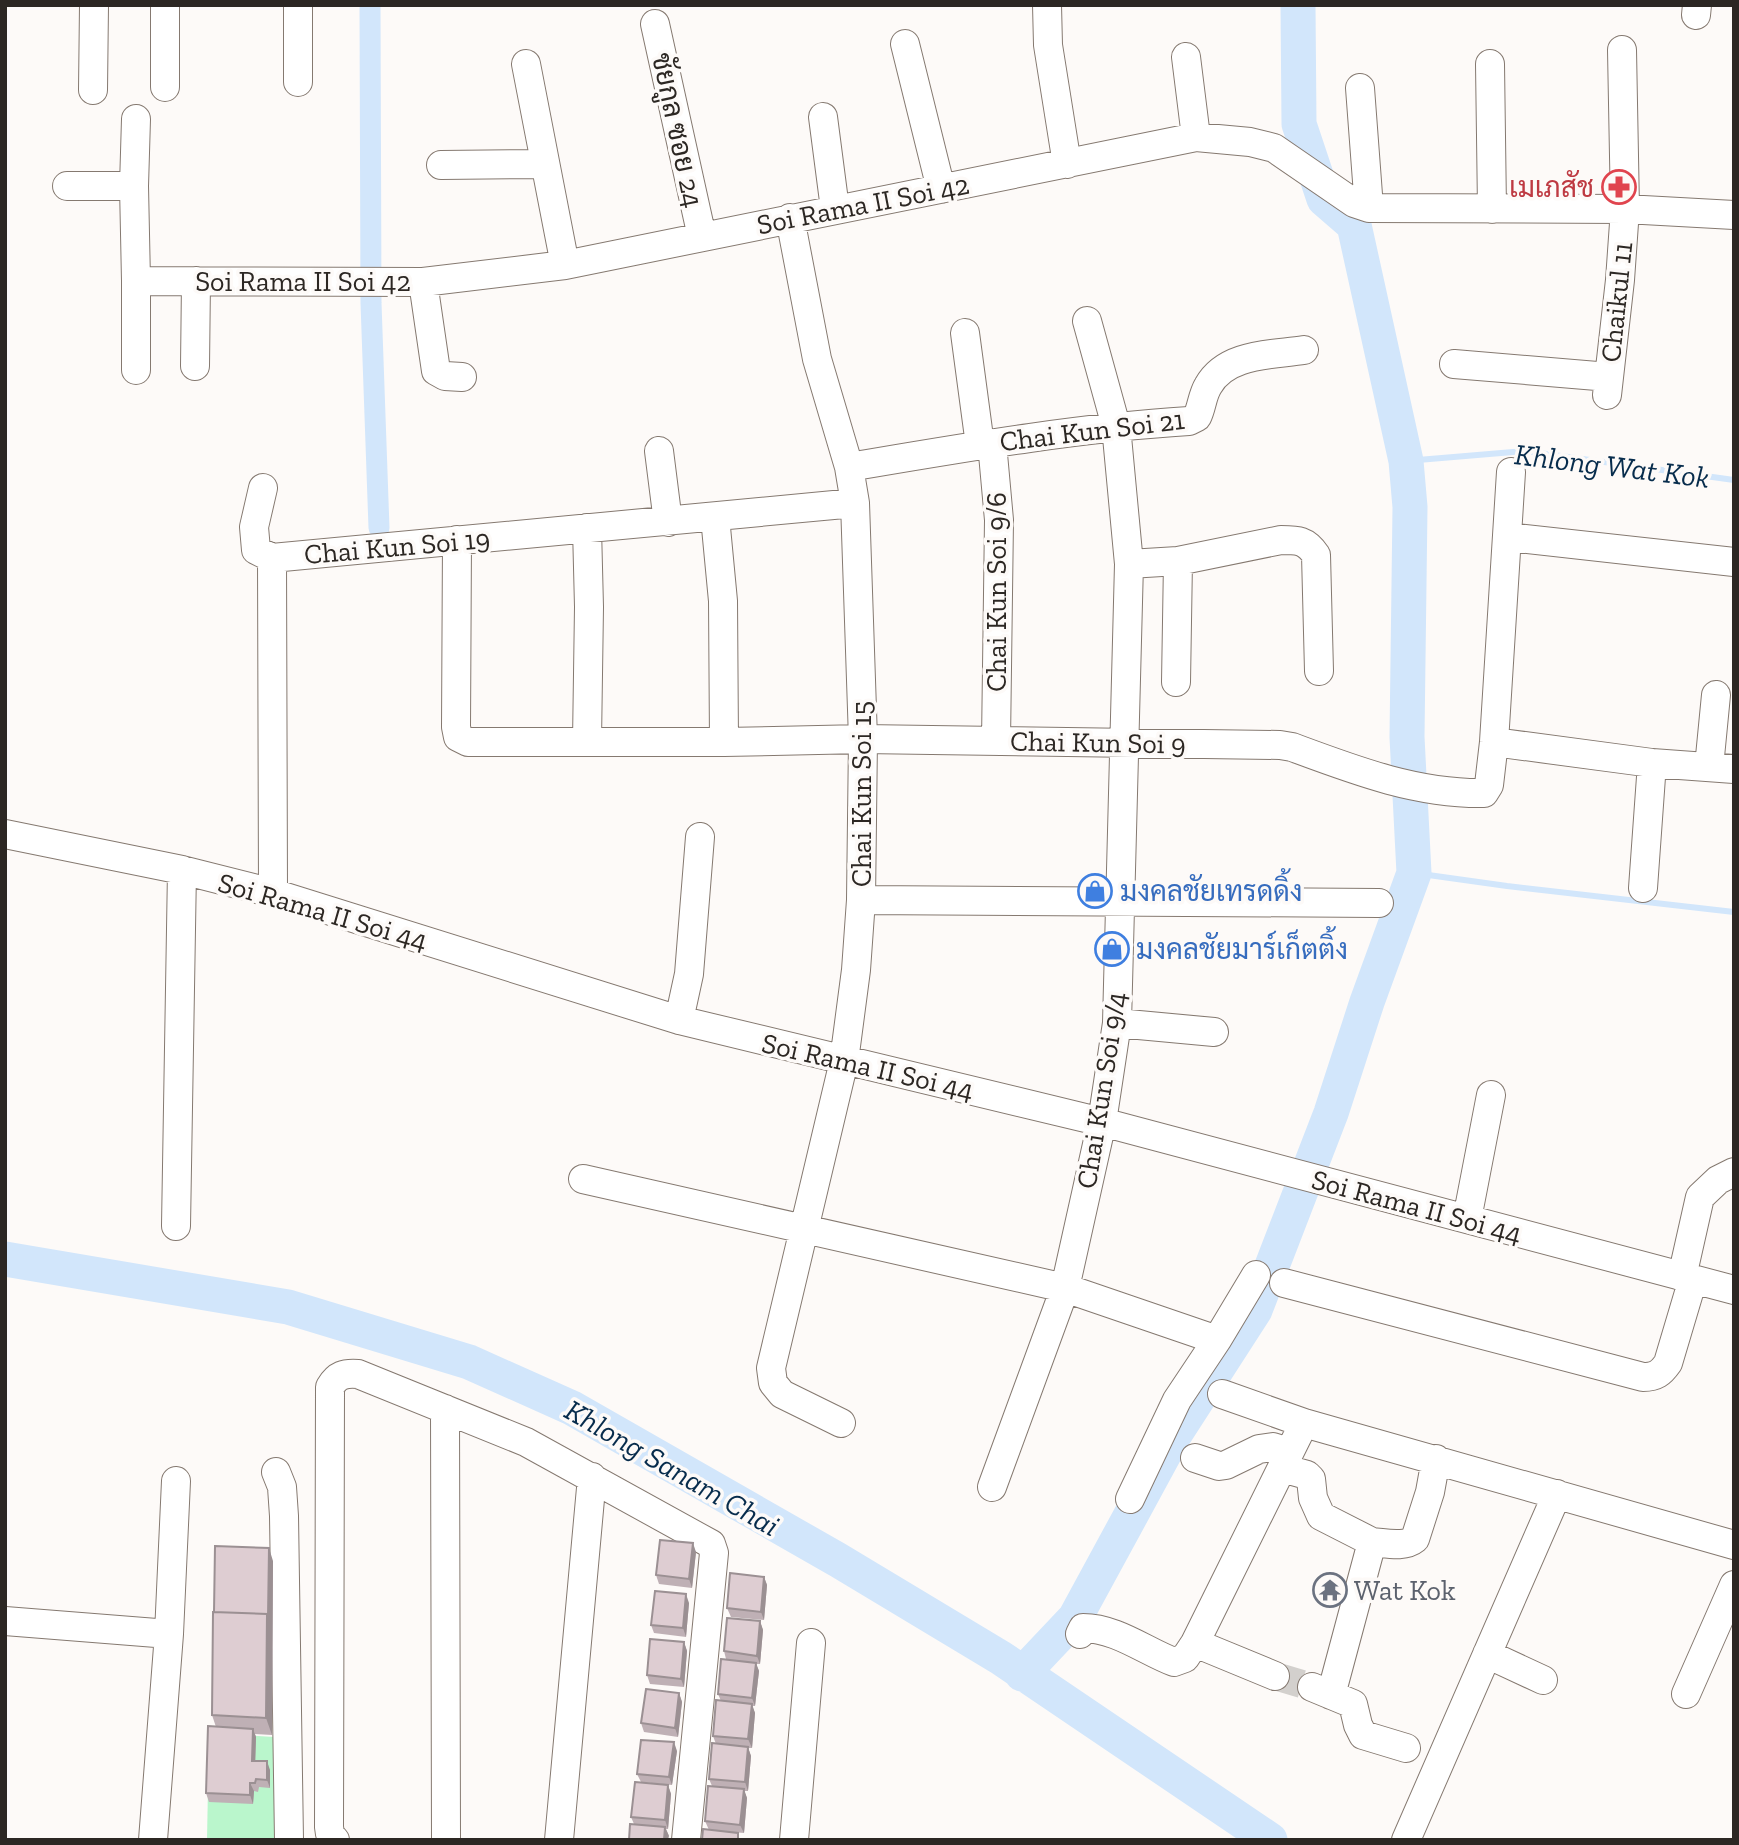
<svg xmlns="http://www.w3.org/2000/svg" width="1739" height="1845" viewBox="0 0 1739 1845" font-family="'Zilla Slab',Sarabun,serif">
	<style>
		.green { fill: #baf6cc }
		.lines { fill: none; stroke-linecap: round; stroke-linejoin: round }
		.stream { stroke: #d2e6fb; stroke-width: 6 }
		.canal { stroke: #d2e6fb; stroke-width: 21 }
		.river { stroke: #d2e6fb; stroke-width: 35 }
		.minor-tunnel { stroke: #d3d0cd; stroke-width: 28; stroke-dasharray: 28 14; stroke-linecap: butt }
		.minor-casing { stroke: #857970; stroke-width: 30 }
		.minor { stroke: #fff; stroke-width: 28 }
		.wall { fill: #bfb0b5 }
		.shaded-wall { fill: #9b9093 }
		.building { fill: #decdd2; stroke: #9b9093; stroke-width: 2 }
		.labels { text-anchor: middle; stroke-width: 7; stroke-linejoin: round; paint-order: stroke }
		.street-label { font-size: 28px; fill: #2c2723; stroke: #fdfaf8 }
		.health-label { font-size: 28px; fill: #be3a42; stroke: #fdfaf8; text-anchor: end }
		.shop-label { font-size: 28px; fill: #366cbe; stroke: #fdfaf8; text-anchor: start }
		.worship-label { font-size: 28px; fill: #5b616d; stroke: #fdfaf8; text-anchor: start }
		.water-label { font-size: 30px; font-style: italic; fill: #072c4c; stroke: #fdfaf8 }
	</style>
	<rect width="100%" height="100%" fill="#fdfaf8"/>
	<!-- green -->
	<path class="green" d="M209,1733L274,1737V1840H207Z"/>
	<g class="lines">
		<!-- stream -->
		<path class="stream" d="M1406,461L1525,451L1734,480
			M1414,873L1507,886L1734,912"/>
		<!-- canal -->
		<path class="canal" d="M370,5L371,303L379,528"/>
		<!-- river -->
		<path class="river" d="M5,1259L288,1307L469,1362L572,1408L838,1560L1001,1658L1270,1840
			M1022,1674L1075,1618L1175,1434L1255,1310L1331,1113L1367,1002L1414,873L1407,737L1410,507L1406,461L1354,225L1324,199L1299,124L1298,5"/>
		<!-- minor-tunnel -->
		<path class="minor-tunnel" d="M1275,1676L1312,1687"/>
		<!-- minor casing -->
		<g class="minor-casing">
			<path id="minor" d="M298,5V82
				M1047,5L1048,45L1067,164
				M1696,15L1697,5
				M655,24L702,237
				M905,44L941,189
				M1186,57L1196,137
				M526,64L565,265
				M1490,64L1492,209
				M165,87V5
				M1360,88L1369,208
				M93,90L94,5
				M823,117L835,209
				M136,119L134,186L136,281L423,282L565,265L1196,137L1250,142L1274,148L1354,203L1369,208L1625,209L1734,215
				M441,165L545,164
				M67,186H134
				M790,218L817,359L849,467L855,503L863,739L861,900L856,970L844,1061L771,1368L773,1383L782,1394L841,1423
				M423,282L436,371L445,376L462,377
				M965,333L980,445
				M1454,364L1609,377
				M195,366L196,281
				M136,370V281
				M1607,395L1620,280L1625,209L1622,50
				M992,443L999,520L996,741
				M659,451L668,522
				M849,467C962,448 1075,428 1189,421L1197,417C1202,407 1202,396 1208,386C1226,353 1272,355 1304,350
				M263,488L254,527L256,550L272,558
				M715,517L723,601L724,742
				M587,528L589,607L587,741
				M1508,537L1734,562
				M457,540L456,727L458,737L468,742H724L863,739L1280,745L1292,747C1354,770 1416,794 1484,793L1489,785L1494,742L1511,472
				M1129,564L1178,561L1281,540C1298,540 1306,540 1316,555L1319,671
				M1176,682L1178,561
				M1494,742L1652,763L1734,769
				M1709,767L1716,695
				M5,834L182,870L273,893L679,1020L1102,1122L1734,1290
				M1643,888L1652,763
				M273,893L272,558L855,503
				M861,900L1379,903
				M679,1020L689,974L700,837
				M1117,1023L1214,1032
				M583,1179L1065,1288L1217,1340L1256,1275
				M1467,1219L1491,1095
				M176,1226L182,870
				M1682,1277L1700,1197L1718,1180L1734,1172
				M1284,1283L1643,1377C1656,1377 1661,1373 1668,1363L1693,1279
				M1222,1394L1304,1423
				M445,1409L446,1840
				M1195,1458L1219,1466L1226,1465L1259,1449L1273,1447L1289,1452
				M1282,1468L1307,1475L1311,1479L1313,1498L1321,1516L1372,1542L1331,1695
				M276,1472L282,1487L284,1516L289,1840
				M992,1487L1065,1288L1102,1122L1117,1023L1129,564L1116,426L1087,321
				M1130,1499L1177,1400L1217,1340
				M1372,1542C1386,1543 1404,1548 1415,1539L1430,1492L1436,1459
				M5,1621L169,1634
				M1080,1634L1083,1628C1116,1628 1145,1651 1174,1662L1185,1658L1195,1643L1304,1423L1734,1545
				M1195,1643L1275,1676
				M1487,1654L1543,1680
				M1312,1687L1353,1704L1358,1725L1363,1735L1406,1748
				M1686,1694L1734,1585
				M153,1840L169,1634L176,1481
				M335,1840L330,1834L329,1827L330,1387C337,1375 344,1373 358,1374L526,1442L711,1544L714,1553L686,1840
				M559,1840L592,1477
				M794,1840L811,1643
				M1406,1840L1557,1494"/>
		</g>
		<!-- minor -->
		<use href="#minor" class="minor"/>
	</g>
	<!-- wall -->
	<path class="wall" d="M696,1552L692,1588L659,1584L656,1575Z
		M273,1561L272,1735L255,1734L256,1737L255,1761L270,1770V1788L259,1787L258,1792L254,1791L253,1804L209,1802L206,1793L216,1727L212,1715L214,1612Z
		M764,1577L767,1585L764,1620L731,1617L727,1608Z
		M689,1603L686,1637L654,1633L651,1625Z
		M760,1621L763,1630L760,1664H756L759,1671L755,1706H752L755,1713L752,1748H748L751,1756L748,1791H744L747,1798L744,1833L709,1830L705,1821L712,1786L709,1779L716,1744L713,1736L721,1701L718,1694L726,1659L724,1651Z
		M684,1642L687,1651L684,1687L650,1684L647,1675Z
		M679,1693L682,1702L678,1737L644,1732L641,1723Z
		M677,1751L672,1785L641,1782L637,1774Z
		M668,1785L671,1794L668,1829H666L669,1836L634,1824L631,1817Z"/>
	<!-- shaded-wall -->
	<path class="shaded-wall" d="M693,1543L696,1552L692,1588L689,1579Z
		M269,1548L273,1561L272,1735L266,1718L267,1614Z
		M764,1577L767,1585L764,1620L761,1612Z
		M686,1594L689,1603L686,1637L683,1628Z
		M760,1621L763,1630L760,1664L757,1656Z
		M684,1642L687,1651L684,1687L681,1679Z
		M756,1663L759,1671L755,1706L752,1698Z
		M679,1693L682,1702L678,1737L675,1728Z
		M752,1704L755,1713L752,1748L748,1739Z
		M253,1729L256,1737L255,1770L252,1761Z
		M674,1742L677,1751L672,1785L669,1777Z
		M748,1747L751,1756L748,1791L745,1782Z
		M267,1761L270,1770V1788L267,1780Z
		M250,1783L254,1791L253,1804L250,1795Z
		M668,1785L671,1794L668,1829L665,1820Z
		M744,1789L747,1798L744,1833L740,1825Z
		M665,1827L669,1836L668,1840H664Z"/>
	<!-- building -->
	<path class="building" d="M660,1540L693,1543L689,1579L656,1575Z
		M215,1546L269,1548L268,1618L267,1614L214,1612Z
		M730,1573L764,1577L761,1612L727,1608Z
		M655,1591L686,1594L683,1628L651,1625Z
		M213,1612L267,1614L266,1718L212,1715Z
		M727,1618L760,1621L757,1656L724,1651Z
		M650,1639L684,1642L681,1679L647,1675Z
		M721,1659L756,1663L752,1698L718,1694Z
		M646,1689L679,1693L675,1728L641,1723Z
		M716,1700L752,1704L748,1739L713,1736Z
		M208,1726L253,1729L252,1761H267V1780L256,1779L255,1783H250V1795L206,1793Z
		M641,1740L674,1742L669,1777L637,1774Z
		M712,1743L748,1747L745,1782L709,1779Z
		M635,1782L668,1785L665,1820L631,1817Z
		M708,1786L744,1789L740,1825L705,1821Z
		M630,1824L665,1827L664,1840H629Z
		M703,1829L738,1833V1840H702Z"/>
	<!-- icons -->
	<defs>
		<g id="pharmacy-ring" transform="scale(1.75)"><circle r="9.5" fill="#fdfaf8" stroke="#e0444e" stroke-width="1.5"/><path d="M-2-6h4v4h4v4h-4v4h-4v-4h-4v-4h4Z" fill="#e0444e"/></g>
		<g id="shop-ring" transform="scale(1.75)"><circle r="9.5" fill="#fdfaf8" stroke="#3f7fe0" stroke-width="1.5"/><path d="M-5-2.5h2.3a2.7 3.5 0 0 1 5.4 0H5L5.5 6h-11ZM-1.5-2.5h3a1.5 2.3 0 0 0-3 0Z" fill="#3f7fe0"/></g>
		<g id="temple-ring" transform="scale(1.75)"><circle r="9.5" fill="#fdfaf8" stroke="#6b7280" stroke-width="1.5"/><path d="M0-6L5-2H3V0L6.5 2.5H4V6H1.5V3h-3V6H-4V2.5H-6.5L-3 0V-2H-5Z" fill="#6b7280"/></g>
	</defs>
	<g fill-rule="evenodd">
		<use href="#pharmacy-ring" x="1619" y="187"/>
		<use href="#shop-ring" x="1095" y="891"/>
		<use href="#shop-ring" x="1112" y="949"/>
		<use href="#temple-ring" x="1330" y="1590"/>
	</g>
	<g class="labels">
		<!-- street labels -->
		<g class="street-label">
			<text transform="translate(678 130) rotate(78)" y="10">ชัยกูล ซอย 24</text>
			<text transform="translate(863 204) rotate(-11)" y="10">Soi Rama II Soi 42</text>
			<text x="303" y="291">Soi Rama II Soi 42</text>
			<text transform="translate(1616 302) rotate(-84)" y="10">Chaikul 11</text>
			<text transform="translate(1092 430) rotate(-7)" y="10">Chai Kun Soi 21</text>
			<text transform="translate(397 546) rotate(-5)" y="10">Chai Kun Soi 19</text>
			<text transform="translate(996 592) rotate(-90)" y="10">Chai Kun Soi 9/6</text>
			<text transform="translate(1098 742) rotate(1)" y="10">Chai Kun Soi 9</text>
			<text transform="translate(861 794) rotate(-90)" y="10">Chai Kun Soi 15</text>
			<text transform="translate(323 911) rotate(16)" y="10">Soi Rama II Soi 44</text>
			<text transform="translate(868 1066) rotate(13)" y="10">Soi Rama II Soi 44</text>
			<text transform="translate(1101 1090) rotate(-81)" y="10">Chai Kun Soi 9/4</text>
			<text transform="translate(1417 1206) rotate(15)" y="10">Soi Rama II Soi 44</text>
		</g>
		<!-- health labels -->
		<g class="health-label">
			<text x="1594" y="197">เมเภสัช</text>
		</g>
		<!-- shop labels -->
		<g class="shop-label">
			<text x="1120" y="901">มงคลชัยเทรดดิ้ง</text>
			<text x="1136" y="959">มงคลชัยมาร์เก็ตติ้ง</text>
		</g>
		<!-- worship labels -->
		<g class="worship-label">
			<text x="1354" y="1600">Wat Kok</text>
		</g>
		<!-- water labels -->
		<g class="water-label">
			<text transform="translate(1612 466) rotate(7)" y="10">Khlong Wat Kok</text>
			<text transform="translate(672 1468) rotate(30)" y="10">Khlong Sanam Chai</text>
		</g>
	</g>
	<!-- border -->
	<rect width="1739" height="1845" fill="none" stroke="#2c2723" stroke-width="14"/>
</svg>
